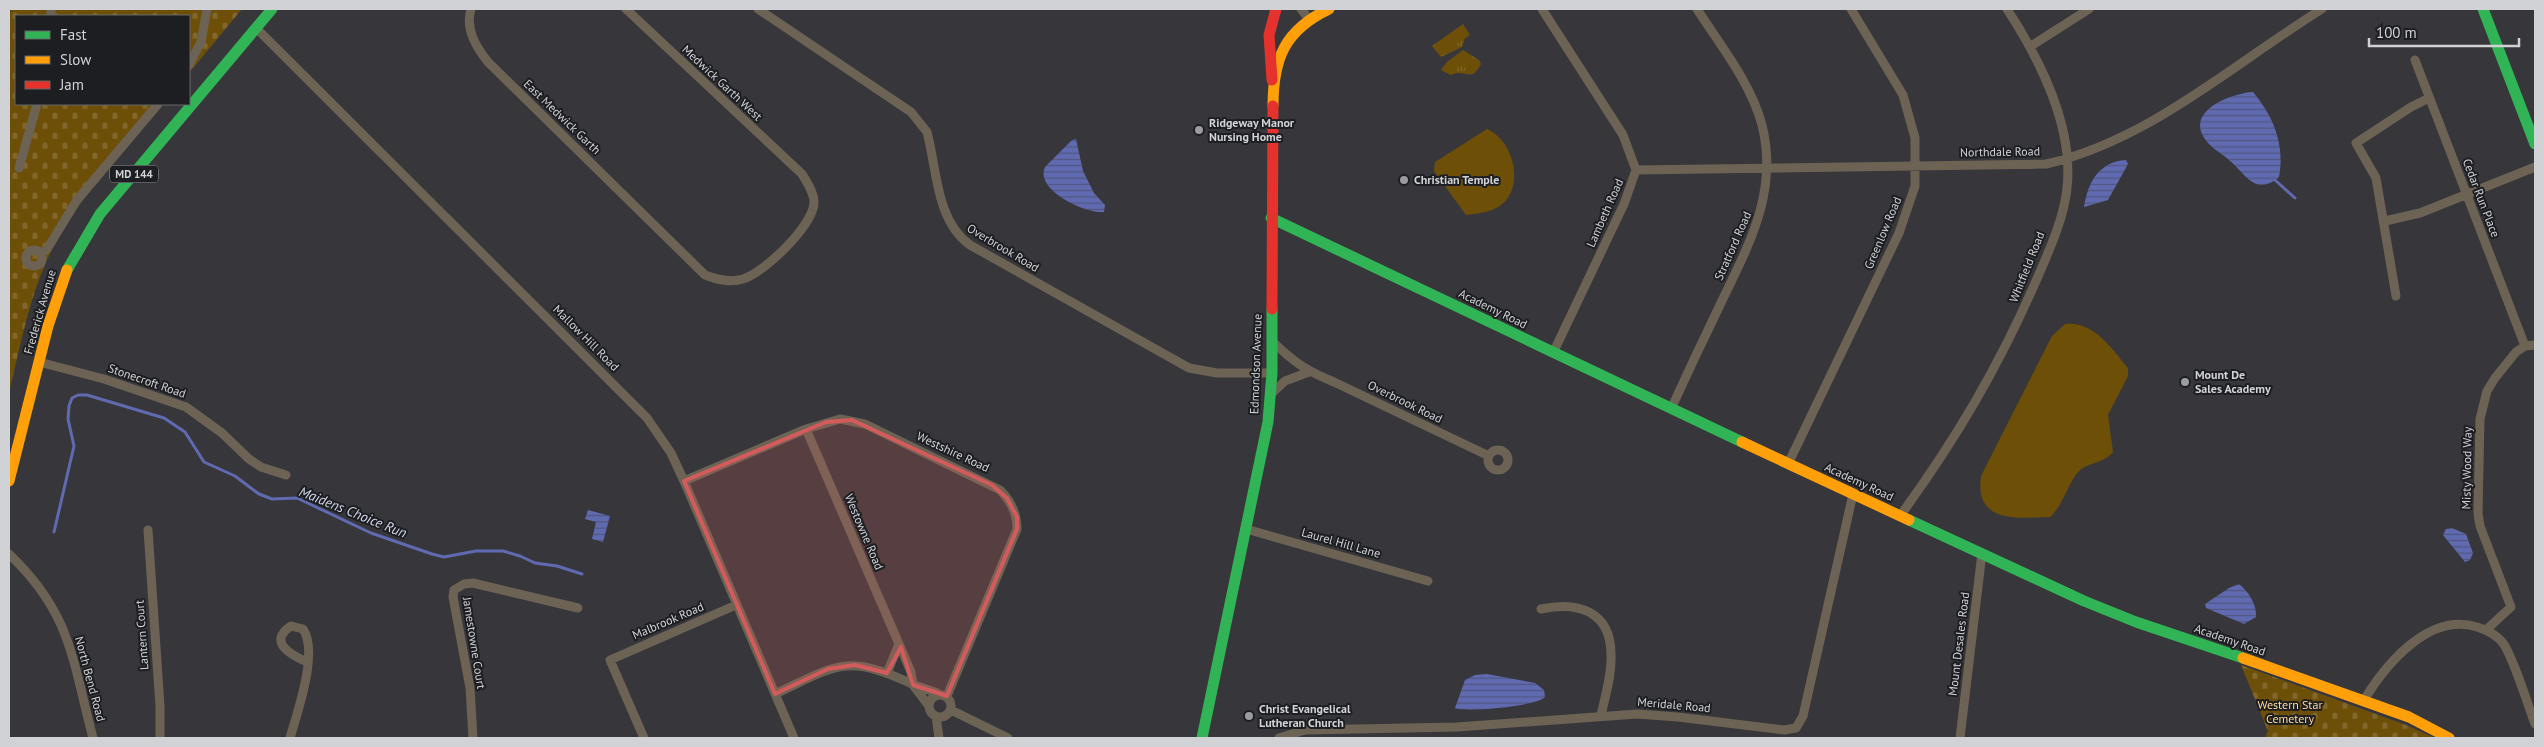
<svg xmlns="http://www.w3.org/2000/svg" width="2544" height="747" viewBox="0 0 2544 747" font-family="'PT Sans',sans-serif">
	<style>
		.grass { fill: url(#grass-tufts) }
		.cemetery { fill: url(#cemetery-stones) }
		.pitch { fill: #6d4f08 }
		.water { fill: url(#water-rules) }
		.lines { fill: none; stroke-linecap: round; stroke-linejoin: round }
		.stream { stroke: #5f6ab1; stroke-width: 3 }
		.street { stroke: #6c6355; stroke-width: 9 }
		.fast { stroke: #30b455; stroke-width: 11 }
		.slow { stroke: #ff9f0a; stroke-width: 11 }
		.jam { stroke: #e5322d; stroke-width: 11 }
		.marked { fill: #d45b5c; fill-opacity: 0.2; stroke: #d45b5c; stroke-width: 4; stroke-linejoin: round }
		.poi-dot { fill: #9b9ca0; stroke: #1d1e21; stroke-width: 2 }
		.labels { text-anchor: middle; stroke-width: 4; stroke-linejoin: round; paint-order: stroke }
		.shield { fill: #1d1e21; stroke: #9b9ca0; stroke-width: 1 }
		.shield-label { font-size: 11px; font-weight: bold; fill: #d1d2d6 }
		.street-label { font-size: 12px; fill: #d1d2d6; stroke: #1d1e21 }
		.poi-label { font-size: 12px; font-weight: bold; fill: #d1d2d6; stroke: #1d1e21; text-anchor: start }
		.park-label { font-size: 12px; fill: #ffda9a; stroke: #1d1e21 }
		.water-label { font-size: 14px; font-style: italic; fill: #d2d7ed; stroke: #1d1e21 }
	</style>
	<defs>
		<pattern id="grass-tufts" width="24" height="20" patternUnits="userSpaceOnUse" patternTransform="scale(1.25)"><rect width="24" height="20" fill="#6d4f08"/><path d="M3 7l-1-3M5 7V3M7 7l1-3M15 17l-1-3M17 17v-4M19 17l1-3" fill="none" stroke="#81672b"/></pattern>
		<pattern id="cemetery-stones" width="16" height="16" patternUnits="userSpaceOnUse" patternTransform="scale(1.25)"><rect width="16" height="16" fill="#6d4f08"/><path d="M2 7V4a2 2 0 0 1 4 0v3zM10 15v-3a2 2 0 0 1 4 0v3z" fill="#81672b"/></pattern>
		<pattern id="water-rules" width="6" height="5" patternUnits="userSpaceOnUse" patternTransform="scale(1.25)"><rect width="6" height="5" fill="#5f6ab1"/><path d="M0 2.5h6" fill="none" stroke="#51577e"/></pattern>
	</defs>
	<rect width="100%" height="100%" fill="#37373b"/>
	<!-- grass -->
	<path class="grass" d="M1463,24L1470,35L1465,38L1462,47L1441,57L1432,46Z
		M1463,50L1479,60L1481,64C1471,84 1466,68 1451,75L1441,70L1447,62Z"/>
	<!-- cemetery -->
	<path class="cemetery" d="M11,9H242L189,73V16H16V104H163C128,145 89,186 61,233C32,281 22,339 9,393V18Z
		M2241,665L2406,725L2435,738H2265L2268,731Z"/>
	<!-- pitch -->
	<path class="pitch" d="M1487,129C1517,142 1527,197 1492,210C1484,213 1474,214 1466,215L1434,171L1435,162Z
		M2065,324C2094,321 2111,348 2128,368V376L2108,415L2113,452C2105,463 2089,462 2079,471C2069,481 2064,504 2050,517C2018,518 1974,524 1981,476L2052,336Z"/>
	<!-- water -->
	<path class="water" d="M2253,92C2274,117 2285,145 2279,177C2255,197 2246,174 2229,160C2220,152 2209,147 2203,136C2188,109 2234,93 2253,92Z
		M1076,139L1083,171L1094,193L1105,205L1104,212C1086,214 1034,190 1045,167L1072,140Z
		M2126,160L2128,164L2108,200L2084,207C2088,183 2098,162 2126,160Z
		M588,510L610,516L603,542L592,539L596,522L585,519Z
		M2452,528L2466,534L2473,553L2470,560L2465,562L2443,535L2446,529Z
		M2239,584C2249,592 2257,605 2256,617L2244,624L2206,608L2205,604L2229,588Z
		M1487,674L1535,683L1544,690L1545,697C1538,706 1466,713 1455,708L1465,680L1475,675Z"/>
	<g class="lines">
		<!-- stream -->
		<path class="stream" d="M2275,180L2295,198
			M54,532L74,446L68,419L69,406L72,398L78,395H87L164,418L185,432L204,462L235,476L259,494L272,499L297,498L371,533L432,554L444,557L476,551H503L520,556L535,563L557,566L582,574"/>
		<!-- street -->
		<path class="street" d="M471,9C465,29 476,47 488,62L705,275C718,280 730,283 743,279C764,273 814,225 814,202C814,193 807,182 802,174L626,9
			M758,9L911,112L927,132C937,169 936,221 970,245L1189,368L1217,373H1272
			M1301,9L1308,18
			M1542,9L1623,135L1636,170L1624,204L1553,353
			M51,16V9
			M256,28L647,418L671,453L684,481L794,738
			M2031,46L2089,9
			M2415,60L2525,346
			M189,65L201,42L207,9
			M19,168L37,104
			M1636,170L2046,164C2150,140 2233,64 2322,9
			M2385,221L2420,213L2535,167
			M26 258a8 8 0 1 1 16 0a8 8 0 1 1-16 0Z
			M41,254L47,249L77,200L158,104
			M2396,296L2376,178L2356,143L2411,107L2429,98
			M1272,341C1293,362 1307,371 1334,382L1489,456
			M39,362L104,379L186,407L222,433L249,459L261,467L286,475
			M1271,394L1285,381L1309,372
			M1671,409C1687,374 1703,340 1720,305C1748,246 1779,193 1762,125C1751,83 1720,45 1697,9
			M806,429L899,644L911,672L913,685L929,706
			M1488 460a10 10 0 1 1 20 0a10 10 0 1 1-20 0Z
			M1788,464L1899,233L1915,186V138L1903,95L1851,9
			M684,481L806,429L840,419L865,424L1000,490C1011,501 1017,514 1017,529L947,696
			M1900,516C1956,439 1998,368 2036,281C2048,253 2064,219 2067,188C2074,127 2039,58 2007,9
			M1246,529L1428,581
			M148,530L160,706V738
			M9,554C72,614 72,660 93,738
			M1541,609C1578,601 1611,611 1611,655C1612,675 1605,696 1601,716
			M2486,630L2511,607L2480,526L2478,513L2480,419L2487,391L2495,378L2516,352L2525,346L2535,345
			M887,673L899,644
			M775,694C835,666 845,653 910,683C919,688 929,689 939,694
			M929 706a11 11 0 1 1 22 0a11 11 0 1 1-22 0Z
			M2364,700C2386,664 2429,612 2477,627C2487,630 2499,636 2505,646C2517,668 2526,700 2535,724
			M951,710L1008,738
			M936,716L939,738
			M290,738C297,713 319,652 303,629L291,626C267,642 291,655 307,662
			M473,738L470,688L453,597L454,590L464,584L473,583L578,608
			M644,738L610,660L736,605
			M1279,738L1305,730L1457,727L1637,714L1678,717L1784,730L1796,728L1803,716L1853,494
			M1960,738L1982,553"/>
		<!-- fast -->
		<path class="fast" d="M2483,9L2535,144
			M1271,218L1742,442
			M67,270L100,214L272,9
			M1909,520L2084,601L2136,622L2243,658
			M1202,738L1268,422L1272,373V309"/>
		<!-- slow -->
		<path class="slow" d="M1273,106C1273,58 1285,30 1329,9
			M1742,442L1909,520
			M9,481L48,326L67,270
			M2243,658L2409,717L2449,738"/>
		<!-- jam -->
		<path class="jam" d="M1272,80L1269,35L1276,9
			M1272,309L1273,106"/>
	</g>
	<!-- marked area -->
	<path class="marked" d="M852,420L992,485L1007,498L1017,517V529L947,696L913,685L901,647L887,673L855,665L828,669L775,694L684,481L826,422Z"/>
	<!-- markers -->
	<g class="poi-dot">
		<circle cx="1199" cy="130" r="5"/>
		<circle cx="1404" cy="180" r="5"/>
		<circle cx="2185" cy="382" r="5"/>
		<circle cx="1249" cy="716" r="5"/>
	</g>
	<g class="labels">
		<!-- shield labels -->
		<rect class="shield" x="110" y="165.5" width="48" height="17" rx="4"/>
		<g class="shield-label">
			<text x="134" y="178">MD 144</text>
		</g>
		<!-- street labels -->
		<g class="street-label">
			<text transform="translate(722 83) rotate(43)" y="4">Medwick Garth West</text>
			<text transform="translate(562 117) rotate(44)" y="4">East Medwick Garth</text>
			<text transform="translate(2000 152) rotate(-1)" y="4">Northdale Road</text>
			<text transform="translate(2481 198) rotate(69)" y="4">Cedar Run Place</text>
			<text transform="translate(1605 213) rotate(-66)" y="4">Lambeth Road</text>
			<text transform="translate(1883 233) rotate(-67)" y="4">Greenlow Road</text>
			<text transform="translate(1733 246) rotate(-66)" y="4">Stratford Road</text>
			<text transform="translate(1003 248) rotate(31)" y="4">Overbrook Road</text>
			<text transform="translate(2027 267) rotate(-68)" y="4">Whitfield Road</text>
			<text transform="translate(1493 309) rotate(26)" y="4">Academy Road</text>
			<text transform="translate(40 312) rotate(-74)" y="4">Frederick Avenue</text>
			<text transform="translate(586 338) rotate(45)" y="4">Mallow Hill Road</text>
			<text transform="translate(1256 364) rotate(-88)" y="4">Edmondson Avenue</text>
			<text transform="translate(147 381) rotate(19)" y="4">Stonecroft Road</text>
			<text transform="translate(1405 402) rotate(26)" y="4">Overbrook Road</text>
			<text transform="translate(953 452) rotate(25)" y="4">Westshire Road</text>
			<text transform="translate(2467 468) rotate(-89)" y="4">Misty Wood Way</text>
			<text transform="translate(1859 482) rotate(25)" y="4">Academy Road</text>
			<text transform="translate(864 532) rotate(67)" y="4">Westowne Road</text>
			<text transform="translate(1341 543) rotate(16)" y="4">Laurel Hill Lane</text>
			<text transform="translate(668 621) rotate(-23)" y="4">Malbrook Road</text>
			<text transform="translate(142 635) rotate(-94)" y="4">Lantern Court</text>
			<text transform="translate(2230 640) rotate(19)" y="4">Academy Road</text>
			<text transform="translate(474 643) rotate(81)" y="4">Jamestowne Court</text>
			<text transform="translate(1959 644) rotate(-83)" y="4">Mount Desales Road</text>
			<text transform="translate(90 679) rotate(75)" y="4">North Bend Road</text>
			<text transform="translate(1674 705) rotate(5)" y="4">Meridale Road</text>
		</g>
		<!-- poi labels -->
		<g class="poi-label">
			<text x="1209" y="127">Ridgeway Manor<tspan x="1209" dy="14">Nursing Home</tspan></text>
			<text x="1414" y="184">Christian Temple</text>
			<text x="2195" y="379">Mount De<tspan x="2195" dy="14">Sales Academy</tspan></text>
			<text x="1259" y="713">Christ Evangelical<tspan x="1259" dy="14">Lutheran Church</tspan></text>
		</g>
		<!-- park labels -->
		<g class="park-label">
			<text x="2290" y="709">Western Star<tspan x="2290" dy="14">Cemetery</tspan></text>
		</g>
		<!-- water labels -->
		<g class="water-label">
			<text transform="translate(353 512) rotate(22)" y="5">Maidens Choice Run</text>
		</g>
	</g>
	<!-- border -->
	<rect width="2544" height="747" fill="none" stroke="#d1d2d6" stroke-width="20"/>
	<!-- legend -->
	<rect x="15" y="15" width="175" height="90" fill="#1d1e21" stroke="#656669"/>
	<rect x="25" y="31" width="25" height="8" fill="#30b455" stroke="#656669"/>
	<text x="60" y="40" font-size="15" fill="#d1d2d6">Fast</text>
	<rect x="25" y="56" width="25" height="8" fill="#ff9f0a" stroke="#656669"/>
	<text x="60" y="65" font-size="15" fill="#d1d2d6">Slow</text>
	<rect x="25" y="81" width="25" height="8" fill="#e5322d" stroke="#656669"/>
	<text x="60" y="90" font-size="15" fill="#d1d2d6">Jam</text>
	<!-- scale -->
	<path d="M2369 38v8h150v-8" fill="none" stroke="#d1d2d6" stroke-width="2.5"/>
	<text x="2376" y="38" font-size="15" fill="#d1d2d6" stroke="#1d1e21" stroke-width="4" paint-order="stroke">100 m</text>
</svg>
